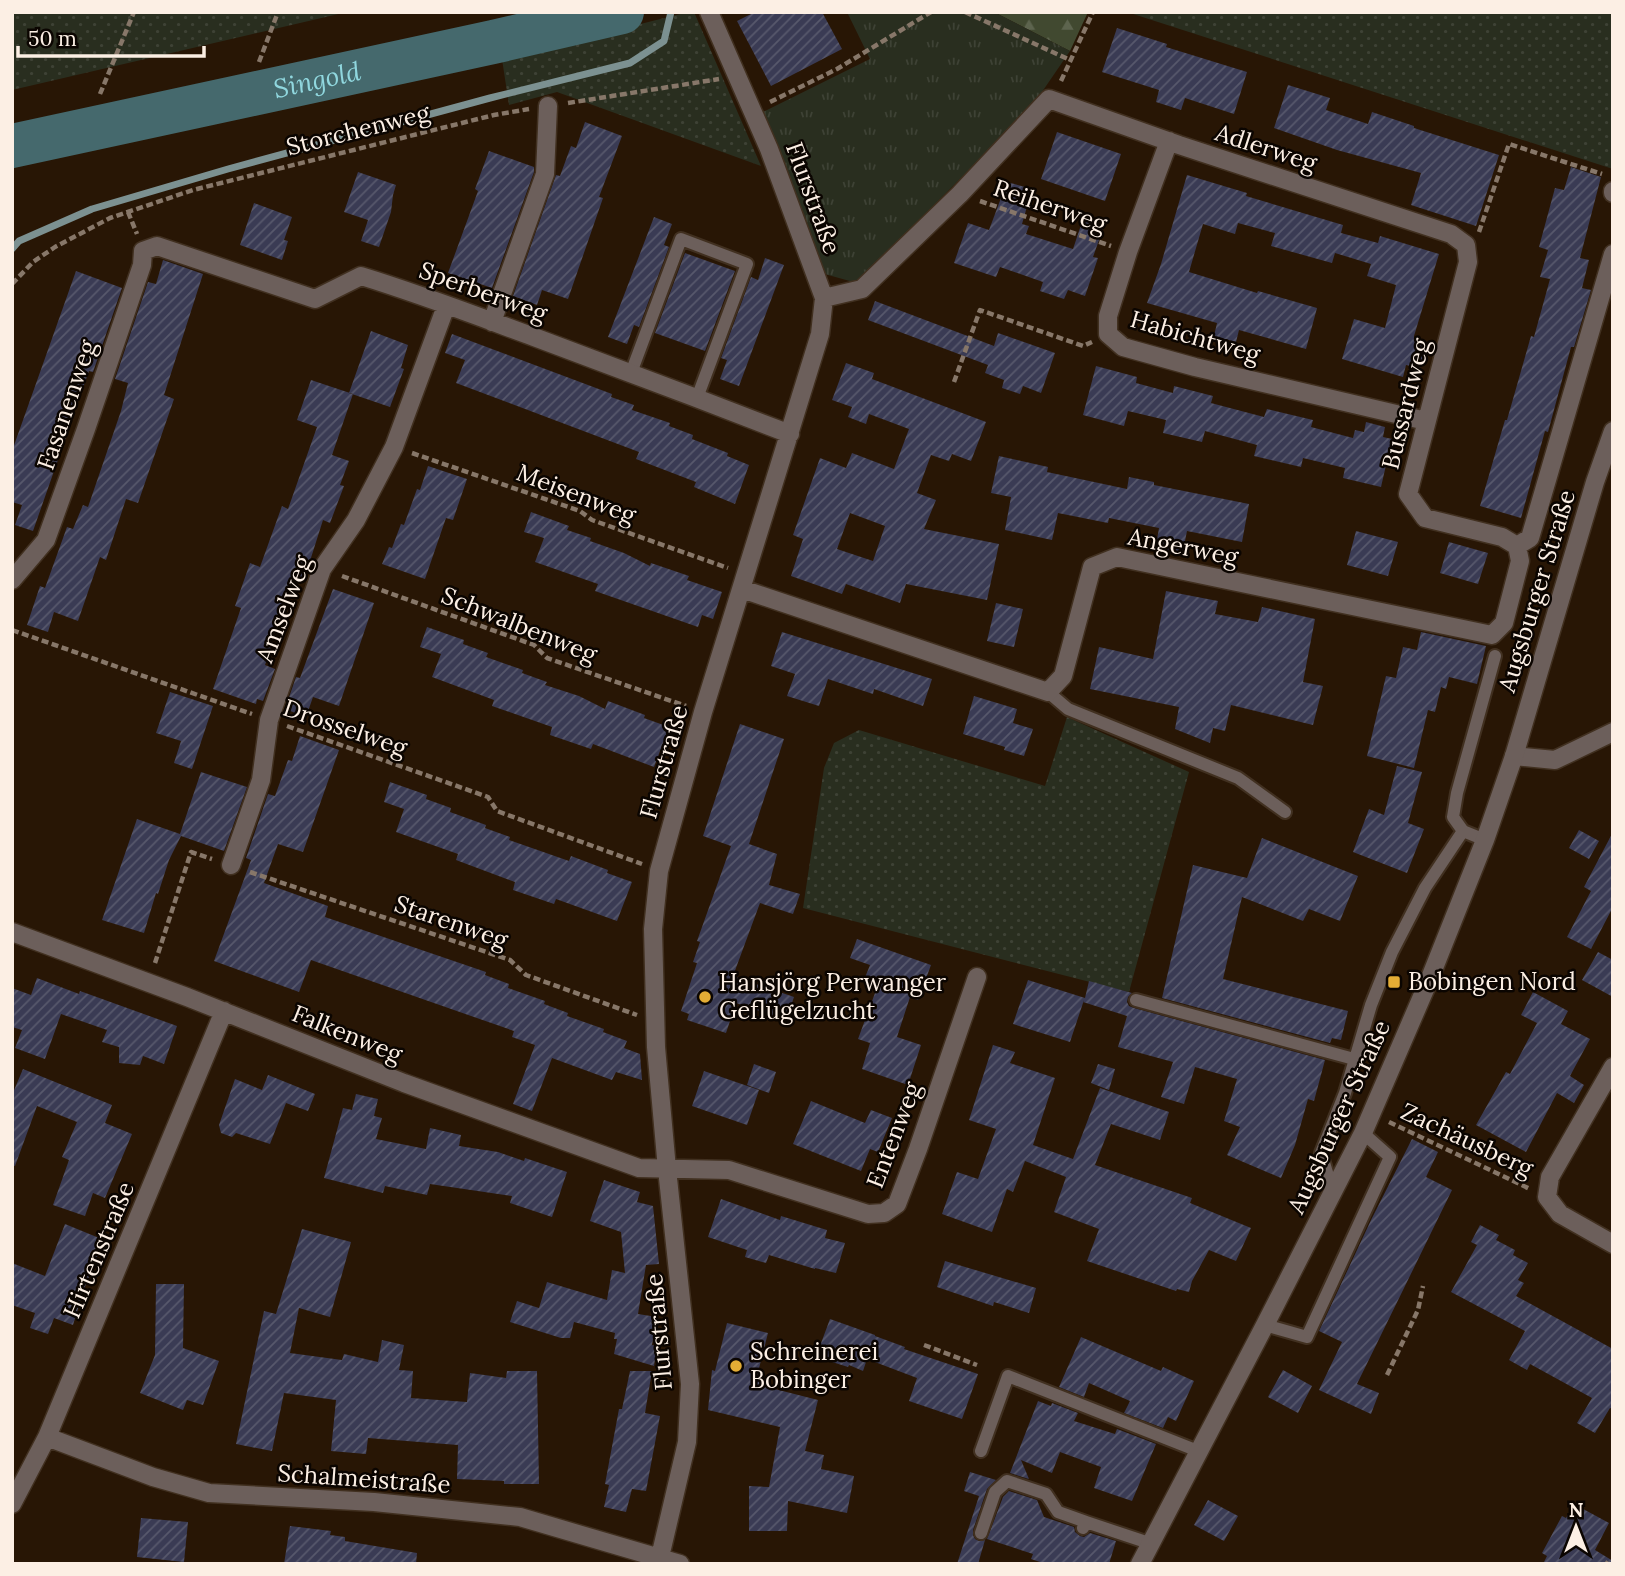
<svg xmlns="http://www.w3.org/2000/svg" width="1625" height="1576" viewBox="0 0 1625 1576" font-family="Lora,serif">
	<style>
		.grass { fill: url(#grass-dots) }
		.forest { fill: url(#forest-firs) }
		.park { fill: url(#park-tufts) }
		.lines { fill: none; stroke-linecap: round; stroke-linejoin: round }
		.stream { stroke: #7c9191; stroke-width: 7 }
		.river { stroke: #45696d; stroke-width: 44 }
		.building { fill: url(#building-hatch); fill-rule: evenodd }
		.service-casing { stroke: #413020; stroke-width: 16 }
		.minor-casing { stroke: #413020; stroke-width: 21 }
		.tertiary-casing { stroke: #413020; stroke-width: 21 }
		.path { stroke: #877769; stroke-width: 4.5; stroke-dasharray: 7 3.5; stroke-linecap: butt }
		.service { stroke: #6c5f5b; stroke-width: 12 }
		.minor { stroke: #6c5f5b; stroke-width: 18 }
		.tertiary { stroke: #6c5f5b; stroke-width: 18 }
		.poi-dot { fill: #e4ad35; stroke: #0b0501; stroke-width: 2.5 }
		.labels { text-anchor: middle; stroke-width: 5; stroke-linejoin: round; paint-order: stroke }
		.street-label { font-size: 24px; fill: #fcefe4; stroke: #0b0501 }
		.poi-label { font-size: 24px; fill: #fcefe4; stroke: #0b0501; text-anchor: start }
		.water-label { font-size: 26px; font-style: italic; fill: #90d7de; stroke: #0b0501 }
	</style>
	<defs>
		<pattern id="grass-dots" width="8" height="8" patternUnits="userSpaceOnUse" patternTransform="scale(1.75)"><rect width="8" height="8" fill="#292e1f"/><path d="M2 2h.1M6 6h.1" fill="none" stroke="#3e4235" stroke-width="1.8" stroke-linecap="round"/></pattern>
		<pattern id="forest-firs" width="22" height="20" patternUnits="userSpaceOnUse" patternTransform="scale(1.75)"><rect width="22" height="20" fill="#414930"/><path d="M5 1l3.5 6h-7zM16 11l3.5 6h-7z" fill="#5d644e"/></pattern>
		<pattern id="park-tufts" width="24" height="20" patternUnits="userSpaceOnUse" patternTransform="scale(1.75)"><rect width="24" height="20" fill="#292e1f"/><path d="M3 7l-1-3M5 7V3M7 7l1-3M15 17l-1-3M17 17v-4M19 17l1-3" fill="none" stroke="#3e4235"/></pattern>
		<pattern id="building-hatch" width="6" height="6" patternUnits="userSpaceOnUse" patternTransform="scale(1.75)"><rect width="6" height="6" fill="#3a3b54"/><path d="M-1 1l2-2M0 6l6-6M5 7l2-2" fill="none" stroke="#57586c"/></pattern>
	</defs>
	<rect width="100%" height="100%" fill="#281605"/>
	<!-- grass -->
	<path class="grass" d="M12,12H347L12,90Z
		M688,12H694L761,166L557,92L509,105L502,59Z
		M1127,12H1613V169Z
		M1067,717L1189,772L1129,992L803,908L824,768L834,743L859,730L1045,786Z"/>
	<!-- forest -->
	<path class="forest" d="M994,12H1088L1070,51Z"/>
	<!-- park -->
	<path class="park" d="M847,12H994L1070,51L1033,105L857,283L821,273L761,113L870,59Z"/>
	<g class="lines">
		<!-- stream -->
		<path class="stream" d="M12,249L19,241L92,209L228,169L490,98L630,63L664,41L671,12"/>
		<!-- river -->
		<path class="river" id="s1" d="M12,146L493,42L622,12"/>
	</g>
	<!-- building -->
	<path class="building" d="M755,12H822L842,49L771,86L737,21Z
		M1117,28L1167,44L1166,47L1247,72L1234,114L1185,98L1181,110L1156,102L1159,90L1102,72Z
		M1288,85L1330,98L1326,110L1368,124L1372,112L1414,126V128L1499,155L1476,226L1411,205L1421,173L1337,150L1274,128Z
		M585,122L622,136L599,197L603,198L568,299L542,290L537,305L513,296L556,175L560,176L571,146L576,148Z
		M1057,132L1121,154L1105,201L1041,179Z
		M489,151L534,167V172L492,288L448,273L478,191L475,189Z
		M1571,167L1601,177L1580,258L1589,260L1582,288L1591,290L1574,347H1571L1548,432L1545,431L1521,518L1480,506L1505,420H1507L1531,336L1534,337L1550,279L1540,277L1548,250L1539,247L1555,188L1564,190Z
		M358,172L396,185L393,195L391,212L379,247L361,241L368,220L344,212Z
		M1187,175L1247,193L1246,196L1343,225L1341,233L1378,243L1380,236L1439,254L1414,336V338L1427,342L1420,368L1406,365L1403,377L1342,359L1354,319L1385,328L1396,285L1367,276L1371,264L1335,253L1332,263L1271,246L1275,233L1238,223L1235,234L1203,224L1189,272L1257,293L1258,291L1317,308L1306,349L1239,330L1236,342L1214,336L1217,323L1147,303L1161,264Z
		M1007,182L1032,189L1022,224L1029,226L1026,234L1073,249L1083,219L1104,226L1093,257L1098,258L1085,296L1068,290L1064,299L1040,291L1043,282L1000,267L996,277L954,263L968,223L989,230Z
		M254,203L292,217L284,240L288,241L282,260L240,245Z
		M654,217L672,224L664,245L669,247L639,327L634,325L627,344L608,337Z
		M685,253L735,271L705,351L655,333Z
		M765,258L784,265L739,386L720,379L727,360L721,358L751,277L758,280Z
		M163,260L203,274L164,395L174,399L138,503L126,499L106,560L100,557L78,621L54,612L48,632L27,625L40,586L45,588L67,527L73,529L83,505L88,507L121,411L128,383L115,379L148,282L156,284Z
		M76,271L122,288L93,372L89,371L76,407H75L67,434L33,531L15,525L22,505L12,502V451Z
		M875,301L994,346L998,333L1055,353L1041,393L1023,386L1020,394L1002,388L1004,380L985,373L988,365L868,320Z
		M371,331L408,345L401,368L404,369L390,407L349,393Z
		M452,334L612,394L611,397L634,405L632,410L670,423L669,426L693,435L692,439L728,453L727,456L749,465L735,504L694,487L696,482L636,459L639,452L456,383L465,360L445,353Z
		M846,363L874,373L872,379L986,422L971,461L952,454L949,461L931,455L917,493L936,500L924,529L999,544L987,600L906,584L900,603L846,584L842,594L791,576L803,539L793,535L820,458L846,468L852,453L894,469L909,429L869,414L866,424L848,417L852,407L832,400ZM850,513L885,526L873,561L837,549Z
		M1096,366L1137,377L1136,383L1173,393L1174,386L1213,396L1211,403L1264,417L1267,409L1313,420L1311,427L1353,438L1355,430L1364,432L1366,422L1385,427L1383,437L1392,439L1381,487L1343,478L1345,468L1303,458L1301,467L1254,456L1257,445L1205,431L1202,442L1163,433L1166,420L1128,411L1124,426L1083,415Z
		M311,380L353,394L332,455L349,461L340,485L344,486L330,523L323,520L303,583L292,579L270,641L273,642L265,665L275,669L263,701L257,699L256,704L213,689L241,608L235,606L250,563L260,567L282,506L288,509L317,427L297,420Z
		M999,456L1048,467L1047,472L1127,489L1129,477L1154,482V485L1249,504L1242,542L1187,531L1182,556L1155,551L1159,528L1109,518L1108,523L1058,513L1052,540L1005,530L1011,497L991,493Z
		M428,466L467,479L453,520L446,518L425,579L382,564L389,547L392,548L401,524L404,525L417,489L420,490Z
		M531,512L569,526L567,530L591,538L590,541L624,553L650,566L651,563L689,576L687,580L722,592L713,619L702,615L698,627L595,591L598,584L535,562L544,538L524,532Z
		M1356,531L1398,542L1388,576L1347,565Z
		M1449,542L1488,553L1478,584L1440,573Z
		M333,589L374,603L339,706L313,697L306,717L285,709L296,677L300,678Z
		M1166,591L1218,601L1215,614L1258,622L1262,607L1315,619L1303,682L1323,686L1313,725L1231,705L1225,731L1213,728L1210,743L1175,729L1179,707L1090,689L1099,647L1153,659Z
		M996,603L1023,609L1014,647L987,641Z
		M427,627L464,640L463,644L488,653L486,657L523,670L522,673L547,682L545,685L579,696L605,709L608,701L645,715L644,718L669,727L654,767L593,744L591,749L550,735L552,727L492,706L494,700L432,677L441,654L420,647Z
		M782,632L932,679L923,706L874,689L873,694L828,679L819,706L787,696L795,674L771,666Z
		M1421,632L1486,646L1477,684L1449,677L1446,689L1441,687L1435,712L1428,710L1414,768L1367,756L1386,676L1396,678L1403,647L1417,650Z
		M170,692L213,706L192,769L174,763L181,741L156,733Z
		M974,696L1017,709L1013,723L1033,729L1024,756L1004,750L1005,747L963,734Z
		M740,724L784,739L749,844L777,854L769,885L800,894L793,914L760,903L733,976L794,997L786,1020L736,1003L726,1033L687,1020L689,1014L681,1011L697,963L693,962L700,942L697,941L731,846L703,836Z
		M300,736L339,750L303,852L278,844L264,883L328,906L325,917L486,972L485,975L509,984L508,988L545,1001L544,1004L568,1013L567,1016L604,1029L603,1032L627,1041L624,1048L640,1054L642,1080L616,1072L612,1080L552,1058L532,1111L513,1104L535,1045L512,1037L514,1031L311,960L299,992L214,961L251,860L246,858L268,794L275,796L288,760L292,761Z
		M1397,766L1422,772L1408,823L1424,829L1407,873L1353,852L1369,809L1384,815Z
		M201,772L247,787L224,851L181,836L169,860L158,894L156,893L144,933L102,920L137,819L180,834Z
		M390,782L427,795L426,799L451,808L450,812L486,825L485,828L510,837L509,840L569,861L571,856L608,870L607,873L632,882L617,921L556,899L554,904L513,890L515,882L456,860L458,854L396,832L404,809L384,802Z
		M1579,830L1599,841L1589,859L1569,848Z
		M1613,832V907L1591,949L1567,937L1591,891L1584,887Z
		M1262,838L1358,876L1340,921L1309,909L1303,921L1242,897L1223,979L1348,1011L1341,1040L1332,1038L1330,1043L1162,998L1193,865L1247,878Z
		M857,939L931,965L918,1000L910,997L897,1037L921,1045L908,1085L862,1069L870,1043L858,1039L878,985L864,980L870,965L850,958Z
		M1598,952L1613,960V997L1582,980Z
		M37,978L79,994L80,991L177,1026L164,1064L143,1056L140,1065L119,1063V1047L102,1042L107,1030L61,1014L45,1059L15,1048L22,1030L12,1027V988L31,995Z
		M1028,980L1085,998L1089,981L1132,993L1128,997L1127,1002L1129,1006L1134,1008L1325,1060L1314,1101L1308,1099L1295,1145L1281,1178L1227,1155L1240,1127L1224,1121L1237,1079L1195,1067L1184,1104L1161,1097L1173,1062L1118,1047L1127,1016L1083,1002L1084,1000L1070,1042L1013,1024Z
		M1533,992L1568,1011L1561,1024L1590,1039L1570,1076L1584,1085L1574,1103L1557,1093L1526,1152L1476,1125L1506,1072L1510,1074L1537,1023L1521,1015Z
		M993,1045L1015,1052L1010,1063L1055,1078L1033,1145L1073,1159L1100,1088L1169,1112L1160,1140L1111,1124L1095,1165L1192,1198L1190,1203L1251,1228L1236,1261L1209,1250L1192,1281L1189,1292L1177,1289L1176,1291L1087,1261L1099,1229L1054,1212L1066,1177L1025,1161L1013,1192L1007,1189L992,1232L942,1214L957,1172L978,1179L996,1129L969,1120Z
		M754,1064L776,1072L769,1093L747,1085Z
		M1098,1064L1115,1069L1109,1090L1091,1083Z
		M23,1069L112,1105L105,1123L132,1134L105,1198L93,1193L85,1216L53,1205L69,1160L62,1157L77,1122L37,1106L15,1166L12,1165V1095Z
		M704,1071L759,1090L747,1125L692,1106Z
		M268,1075L315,1094L308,1111L286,1103L270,1144L236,1133L232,1137L221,1133L219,1125L235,1079L262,1090Z
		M356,1094L378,1099L374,1116L382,1118L376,1139L426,1149L430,1128L461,1135L459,1146L498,1152L524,1161L525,1158L567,1172L552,1217L510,1203L512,1196L430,1184L427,1195L385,1186L383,1193L324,1178L343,1108L352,1110Z
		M811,1101L865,1123L871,1110L892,1118L878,1152L870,1149L861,1171L793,1144Z
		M1412,1139L1438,1152L1426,1177L1452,1190L1357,1384L1379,1393L1371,1414L1319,1390L1342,1342L1319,1331L1372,1218Z
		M604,1180L640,1192L637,1202L653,1206L659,1264L646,1265L638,1314L657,1317L652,1345L657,1346L654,1366L614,1354L617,1339H614L615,1333L574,1322L570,1338H561L510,1322L517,1301L539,1308L547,1282L607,1300L612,1270L625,1273L621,1232L590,1221Z
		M721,1199L780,1220L781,1216L827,1230L825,1238L845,1243L836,1273L815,1268V1269L769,1255L766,1263L745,1257L747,1250L708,1237Z
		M65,1224L104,1240L84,1289L73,1325L54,1318L48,1334L30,1328L35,1313L12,1305V1263L45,1276Z
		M1480,1225L1499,1235L1496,1240L1515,1250L1513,1255L1528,1263L1518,1280L1524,1283L1516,1296L1613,1349V1409L1610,1408L1595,1433L1577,1423L1592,1398L1530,1364L1527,1370L1509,1360L1525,1331L1451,1292L1477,1245L1471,1242Z
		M302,1229L351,1242L330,1317L299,1308L290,1353L342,1360L344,1354L378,1362L382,1340L404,1345L399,1370L413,1371L411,1398L467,1402L470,1373L506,1378L507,1371H537L539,1484H504V1481L457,1479L458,1445L368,1438L366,1454L331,1451L336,1400L284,1393L272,1451L236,1444L264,1311L276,1314Z
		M945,1261L1036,1288L1029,1313L994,1302L993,1306L937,1287Z
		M156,1284H184L183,1348L219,1361L203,1405L187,1400L183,1410L140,1393L155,1355Z
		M830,1319L875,1335V1336L905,1347L904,1349L978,1374L962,1419L909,1401L917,1378L867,1359L863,1371L849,1365L848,1367L829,1361V1359L817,1354Z
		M727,1323L768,1333L756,1380L764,1382L763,1386L818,1400L805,1451L824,1455L821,1469L854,1476L847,1513L788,1501L787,1531H749V1486L769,1487L780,1427L708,1410L712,1370L715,1371Z
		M1081,1337L1161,1371L1163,1367L1194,1381L1176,1421L1168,1417L1163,1428L1124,1413L1130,1401L1089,1383L1084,1397L1059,1387Z
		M1283,1370L1312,1386L1298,1413L1268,1397Z
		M630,1371H652L645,1413L660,1416L646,1491L632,1489L626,1512L604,1507L609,1485L605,1484L619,1409H622Z
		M1038,1401L1051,1406L1052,1403L1078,1413L1074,1421L1115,1434L1117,1429L1156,1444L1132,1501L1094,1488L1101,1467L1060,1452L1052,1473L1021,1460L1029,1479L1010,1473Z
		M970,1472L996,1480L987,1489L973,1530V1535L975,1539L979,1541L985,1540L978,1564H957L979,1496L964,1491Z
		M1009,1491L1037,1500L1044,1517L1074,1527L1075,1532L1080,1536L1084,1537L1090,1533L1116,1541L1109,1564H1046L1031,1559L1033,1554L987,1539L1003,1497Z
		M1208,1500L1238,1516L1224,1541L1194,1525Z
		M1574,1504L1609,1523L1595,1550L1613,1561V1564H1543L1547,1556L1542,1553L1562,1516L1566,1518Z
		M141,1518L188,1522L184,1562L137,1557Z
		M290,1526L331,1531L330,1535L345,1537V1541L417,1553L416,1564H284Z"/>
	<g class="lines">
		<!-- service casing -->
		<g class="service-casing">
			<path id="service" d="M631,373L681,239L747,264L697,398
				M1048,692L1068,709L1238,778L1285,812
				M1485,840L1463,831L1453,817L1457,793L1495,656
				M1136,1000L1354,1059
				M1333,1192L1321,1153L1345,1093L1371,1005L1392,952L1425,888L1463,831
				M1265,1325L1307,1337L1390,1157L1363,1133
				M981,1451L1008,1376L1198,1451
				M1083,1528L1086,1522L1149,1543
				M981,1533L995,1492L1007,1481L1046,1494L1058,1512L1086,1522"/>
		</g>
		<!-- minor casing -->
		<g class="minor-casing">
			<path id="minor" d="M1169,141L1128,252L1108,316V334L1123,347L1195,367L1426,421
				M1613,191V193
				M492,322L545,174L548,106
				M1517,546L1530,538L1613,254
				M12,580L46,540L86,429L142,265L143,251L157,246L315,299L361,276C420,294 477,316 534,337C619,369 705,401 790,434
				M742,589L1048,692L1063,676L1092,567L1117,557L1492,635L1504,623L1520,561L1517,546L1502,537L1425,518L1408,494L1468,262L1466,245L1451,234L1179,145L1049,99L960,194L862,289L824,298
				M1514,756L1555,760L1613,732
				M231,865L261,780L269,720L322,569L356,520L394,447L446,306
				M12,932L187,997L404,1083L639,1168L729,1170L868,1214L884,1213L897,1204L918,1149L977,977
				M1613,1067L1550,1177L1547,1197L1560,1214L1613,1244
				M47,1437L153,1477L209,1493L374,1502L520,1517L680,1564
				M12,1504L47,1437L224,1011
				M660,1557L687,1442L690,1384L667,1169L656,1047L653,929L659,871L703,712L820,334L824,298L769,149L709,12"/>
		</g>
		<!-- tertiary casing -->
		<g class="tertiary-casing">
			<path id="tertiary" d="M1140,1564L1265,1325L1363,1133L1430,978L1485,840L1514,756L1595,482L1613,431"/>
		</g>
		<!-- path -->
		<path class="path" d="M965,12L1070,60
			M259,62L278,12
			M1061,81L1093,12
			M100,94L134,12
			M770,102L837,69L931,12
			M568,103L719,79
			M980,201L1111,246
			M128,212L137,234
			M1479,232L1509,144L1602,174
			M12,284L33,262L55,247L110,218L193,190L494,115L529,109
			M954,382L980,310L1083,346L1092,342
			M412,453L580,511L592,520L728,568
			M342,576L534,645L547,658L686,706
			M12,630L252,714
			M287,726L488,797L497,811L642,864
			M250,872L510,960L526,975L637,1015
			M155,963L191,852L212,859
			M1389,1122L1530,1189
			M924,1345L977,1365
			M1387,1375L1418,1310L1423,1286
			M1605,1562L1608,1564"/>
		<!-- service -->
		<use href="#service" class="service"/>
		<!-- minor -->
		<use href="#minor" class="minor"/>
		<!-- tertiary -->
		<use href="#tertiary" class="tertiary"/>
	</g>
	<!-- markers -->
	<g class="poi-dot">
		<rect x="1387" y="975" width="14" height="14" rx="3.5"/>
		<circle cx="705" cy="997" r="7"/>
		<circle cx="736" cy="1366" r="7"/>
	</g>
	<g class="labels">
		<!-- street labels -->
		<g class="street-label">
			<text transform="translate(358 130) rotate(-14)" y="8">Storchenweg</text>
			<text transform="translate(1266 148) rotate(18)" y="8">Adlerweg</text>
			<text transform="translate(813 198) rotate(70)" y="8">Flurstraße</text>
			<text transform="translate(1050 206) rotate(19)" y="8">Reiherweg</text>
			<text transform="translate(483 292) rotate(20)" y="8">Sperberweg</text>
			<text transform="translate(1195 337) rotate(16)" y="8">Habichtweg</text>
			<text transform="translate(1406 404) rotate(-76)" y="8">Bussardweg</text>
			<text transform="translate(67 405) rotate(-71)" y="8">Fasanenweg</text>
			<text transform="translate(576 494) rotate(21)" y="8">Meisenweg</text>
			<text transform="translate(1183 547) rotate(11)" y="8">Angerweg</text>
			<text transform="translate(1537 591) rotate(-73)" y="8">Augsburger Straße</text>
			<text transform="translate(284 609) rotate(-69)" y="8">Amselweg</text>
			<text transform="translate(519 625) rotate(22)" y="8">Schwalbenweg</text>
			<text transform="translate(345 728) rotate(19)" y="8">Drosselweg</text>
			<text transform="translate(664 762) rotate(-74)" y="8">Flurstraße</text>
			<text transform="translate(451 922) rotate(19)" y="8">Starenweg</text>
			<text transform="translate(347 1034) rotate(22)" y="8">Falkenweg</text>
			<text transform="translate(1339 1117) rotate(-65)" y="8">Augsburger Straße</text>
			<text transform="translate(894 1135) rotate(-69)" y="8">Entenweg</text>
			<text transform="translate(1467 1140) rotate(25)" y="8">Zachäusberg</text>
			<text transform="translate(99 1250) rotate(-67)" y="8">Hirtenstraße</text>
			<text transform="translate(659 1332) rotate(-95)" y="8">Flurstraße</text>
			<text transform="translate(364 1479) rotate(4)" y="8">Schalmeistraße</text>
		</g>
		<!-- poi labels -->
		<g class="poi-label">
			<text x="1408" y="990">Bobingen Nord</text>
			<text x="719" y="991">Hansjörg Perwanger<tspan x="719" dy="28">Geflügelzucht</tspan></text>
			<text x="750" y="1360">Schreinerei<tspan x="750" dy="28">Bobinger</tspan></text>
		</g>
		<!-- water labels -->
		<g class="water-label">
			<text dy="9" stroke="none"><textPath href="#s1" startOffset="312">Singold</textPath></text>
		</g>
	</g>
	<!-- border -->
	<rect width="1625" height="1576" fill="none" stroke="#fcefe4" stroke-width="28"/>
	<!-- north arrow -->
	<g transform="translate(1576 1527)" stroke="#0b0501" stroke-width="5" paint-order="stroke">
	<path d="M0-5L12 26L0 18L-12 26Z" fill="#fcefe4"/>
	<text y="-10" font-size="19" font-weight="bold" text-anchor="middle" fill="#fcefe4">N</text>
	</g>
	<!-- scale -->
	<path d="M18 46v10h186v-10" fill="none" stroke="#fcefe4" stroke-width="3.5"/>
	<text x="28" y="46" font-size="21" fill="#fcefe4" stroke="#0b0501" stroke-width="5" paint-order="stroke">50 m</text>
</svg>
